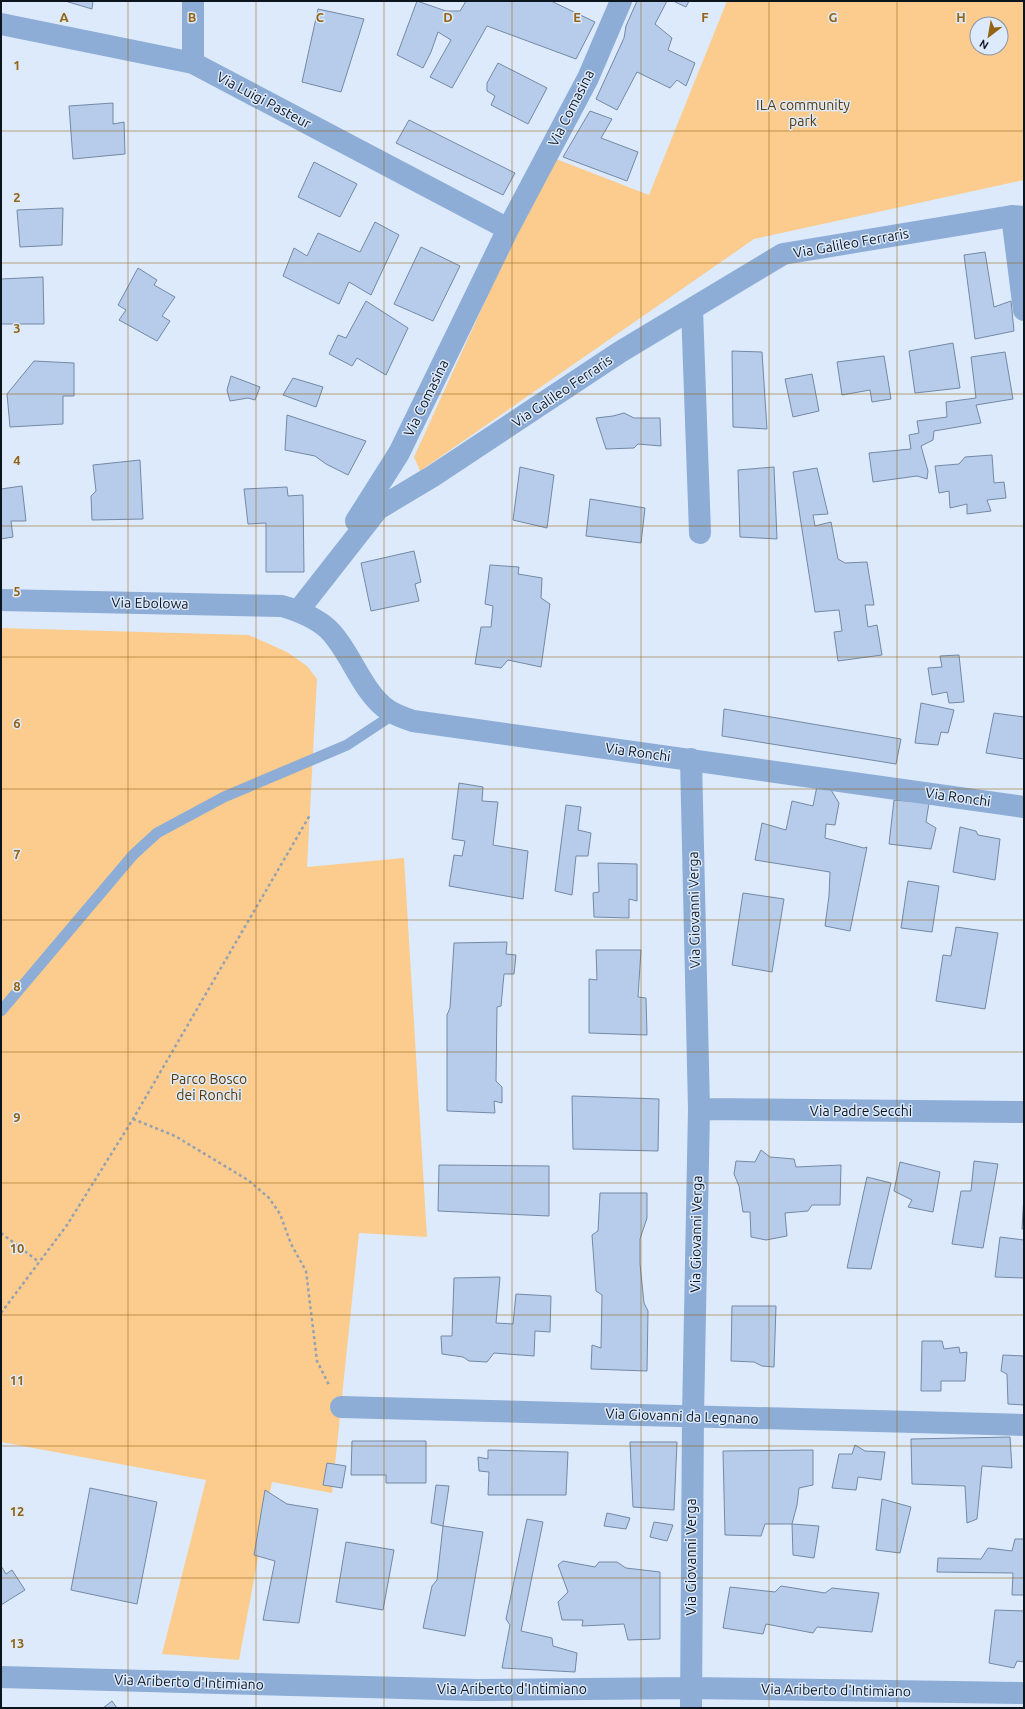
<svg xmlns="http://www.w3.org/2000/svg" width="1025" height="1709" viewBox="0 0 1025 1709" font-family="Ubuntu,sans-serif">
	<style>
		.green { fill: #fbcc8e; fill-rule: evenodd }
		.building { fill: #b6ccea; stroke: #7489a5 }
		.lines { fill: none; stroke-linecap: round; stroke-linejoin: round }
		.path { stroke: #95a1b0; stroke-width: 2.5; stroke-dasharray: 3 3; stroke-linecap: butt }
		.lane { stroke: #8dadd7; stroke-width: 11 }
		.street { stroke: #8dadd7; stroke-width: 22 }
		.grid { fill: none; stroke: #946313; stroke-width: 1; stroke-opacity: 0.55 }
		.labels { text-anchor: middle; stroke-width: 3; stroke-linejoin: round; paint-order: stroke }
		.street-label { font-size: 14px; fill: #0c141e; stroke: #dceafc }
		.park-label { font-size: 14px; fill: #573703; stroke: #dceafc }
		.grid-label { font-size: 13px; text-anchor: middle; font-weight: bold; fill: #946313; stroke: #dceafc; stroke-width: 3; stroke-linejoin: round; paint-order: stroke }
	</style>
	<rect width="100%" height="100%" fill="#dceafc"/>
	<!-- green -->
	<path class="green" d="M727,1H1024V180L754,239L420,471L414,457L507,253L556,159L649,195ZM977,24H1001V48H977Z
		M1,628L249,635L287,652L307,666L317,679L307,867L404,858L427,1237L359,1233L332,1493L272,1482L239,1660L162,1654L206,1480L1,1442Z"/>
	<!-- building -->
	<path class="building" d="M65,1H93L92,9Z
		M417,1L446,11H460L466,1H551L595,22L576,59L487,26L452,88L430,77L451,40L438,32L431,52L423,68L397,55Z
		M637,1H667L655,24L672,38L668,50L695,63L686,86L677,80L670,88L637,72L617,110L596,99L624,38L626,26Z
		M673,1H689L686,7Z
		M318,9L364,19L341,92L302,82Z
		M498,63L547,88L528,124L491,105L495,96L487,91V83Z
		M113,103V124L124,122L125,154L73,159L69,106Z
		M590,111L612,119L601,138L638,152L627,181L563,157Z
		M409,120L515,173L503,195L396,143Z
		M314,162L357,184L340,217L298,197Z
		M63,208L62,245L20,247L17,210Z
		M375,222L399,235L371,295L349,282L339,304L283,276L294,248L307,256L318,233L360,252Z
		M421,247L460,266L433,321L394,304Z
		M985,252L994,307L1011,301L1014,331L975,339L964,255Z
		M138,268L157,280L154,285L175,297L162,316L170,321L157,341L119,320L126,310L118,305Z
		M43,277L44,324H1V279Z
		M366,301L408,328L386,375L357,358L352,366L329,354L338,335L346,338Z
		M953,343L960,388L915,393L909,351Z
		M732,351L762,352L767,429L733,427Z
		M1005,352L1013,399L976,405L981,423L934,431L933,440L921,446L928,471L927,479L917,476L873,482L869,453L911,449L909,435L919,433L917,421L947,417L946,402L976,398L971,357Z
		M884,356L891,399L872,402L870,390L842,395L837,362Z
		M34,361L74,363V396H63V424L10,427L7,394Z
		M812,374L819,411L793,417L785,379Z
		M231,376L260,387L255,400L248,398L230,401L227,390Z
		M293,378L323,387L316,407L283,395Z
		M624,413L634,418H660L661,446L638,444L634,448L606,449L596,418L613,416Z
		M287,415L366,441L348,475L326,464L315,456L285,450Z
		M992,455L994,483L1004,482L1006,498L987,500L991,511L967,514V504L950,508L949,491L939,493L935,466L959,464L965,457Z
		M140,460L143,519L92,520L91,496L96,491L93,465Z
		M520,467L554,475L547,528L513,520Z
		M774,467L777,539L740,537L738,470Z
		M817,468L828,514L813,515L815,526L831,522L838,559L845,563L867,562L874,605H865L868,627L877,625L882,655L838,661L834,632L842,631L839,610L815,612L793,472Z
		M22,486L26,521H11L13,537L1,539V489Z
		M287,487L288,496L303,495L304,572H266V523L248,524L244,489Z
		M590,499L645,508L641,543L586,536Z
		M414,551L421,582L415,584L419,601L371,611L361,563Z
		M490,565L519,567L518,574L542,578L541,598L550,604L541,667L508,660L501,668L475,664L481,627H491L493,606L485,604Z
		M959,655L964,702L949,703L947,692L932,695L928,668L942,667L940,656Z
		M921,703L954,710L948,733L941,732L938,745L915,743Z
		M724,709L901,739L896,764L722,736Z
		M994,713L1024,717V759L986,753Z
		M459,783L483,787L482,801L498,802L493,845L528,851L523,899L449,886L454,855L462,856L465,841L452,839Z
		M817,786L831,790L839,803L835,825L826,824L825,838L864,848L867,847L850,931L825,926L829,896L830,872L755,860L762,823L786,830L792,801L813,806Z
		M894,800L929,803L926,822L936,828L931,849L889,844Z
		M566,805L581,807L578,830L591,833L588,856H576L572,895L555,891Z
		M960,827L976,831L978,835L1000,839L995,880L953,872Z
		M598,863L637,864V901L629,899V918L594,917L593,893L599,892Z
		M908,881L939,886L932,932L901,928Z
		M743,893L784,899L772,972L732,965Z
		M956,927L998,933L985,1009L936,1001L943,955L951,956Z
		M507,942L506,954L516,955L514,974H504L501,1006L497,1007L496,1081L502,1087V1103L494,1101L495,1113L447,1111V1015L450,1008L454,943Z
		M596,950H641L638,997L646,998L647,1035L589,1033V979L597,980Z
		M572,1096L659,1099L658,1151L573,1149Z
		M761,1150L770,1157L794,1159L796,1167L841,1165L840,1205H812L808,1211L785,1213L787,1236L766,1240L751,1237L750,1212H743L739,1186L734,1174L736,1161L755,1162Z
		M974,1161L998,1164L983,1248L952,1244L961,1191H971Z
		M900,1162L940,1172L933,1212L908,1207L912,1200L894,1191Z
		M439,1165L549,1166V1216L438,1211Z
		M867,1177L891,1183L871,1269L847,1268Z
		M600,1193H647V1218L640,1239V1264L644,1303L648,1311L647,1371L591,1369L592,1345L601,1348L602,1295L596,1291L592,1235L598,1231Z
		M1024,1195V1229H1022Z
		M1000,1237L1024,1240V1278L995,1277Z
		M500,1277L496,1323L513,1324L516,1294L551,1296L550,1332L535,1331L534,1356L494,1353L487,1362L469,1361L463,1357L442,1354L441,1336H452L454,1278Z
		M732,1306H776L774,1367L762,1366L754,1362L731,1361Z
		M922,1341H942L944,1349L959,1347L960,1353L967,1352L965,1381H941V1391H921Z
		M1003,1355L1024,1356V1405L1008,1404L1007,1374L1001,1371Z
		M1010,1437L1012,1468L982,1466L977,1519L967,1523L965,1486L912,1484L911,1439Z
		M352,1441H426V1483H386V1475H351Z
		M630,1442H677L674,1510L633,1507Z
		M855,1445L865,1451L885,1452L881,1480L858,1477L856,1490L832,1488L839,1454H852Z
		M488,1450L568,1452L566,1495H488L489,1472L479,1471L478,1457L488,1459Z
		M813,1450V1485L799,1488L797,1505L792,1524H765L761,1536L725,1535L723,1451Z
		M327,1463L346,1466L342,1488L323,1485Z
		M436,1485L449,1486L443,1526L431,1523Z
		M90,1488L157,1502L137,1604L71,1590Z
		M265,1490L287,1504L318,1509L299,1623L263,1620L275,1561L254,1555Z
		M882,1499L911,1507L900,1553L876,1550Z
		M607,1513L630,1518L626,1529L604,1526Z
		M527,1519L543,1522L521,1631L552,1638L553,1646L577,1653L575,1672L502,1668L510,1625L506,1619Z
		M654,1522L673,1525L667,1541L650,1537Z
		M792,1524L819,1526L814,1558L793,1555Z
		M443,1526L483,1532L465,1636L423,1628L432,1586L437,1580Z
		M1015,1539H1024V1595H1012L1013,1573L937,1572L938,1558L981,1559L988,1548L1012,1551Z
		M346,1542L394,1550L383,1610L336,1602Z
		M563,1561L595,1567L599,1562H617L626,1568L660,1572V1639L628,1640L624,1624L582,1626L583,1620H562L558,1602L568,1592L558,1565Z
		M1,1566L6,1574L12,1570L25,1590L1,1605Z
		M781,1586L825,1593L832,1588L879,1593L872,1632L817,1627L813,1633L766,1624L763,1634L723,1628L730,1587L775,1592Z
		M995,1610L1024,1611V1662L1017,1661L1014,1668L989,1663Z
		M112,1701L117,1708H103Z"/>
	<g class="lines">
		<!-- path -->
		<path class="path" d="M133,1119L175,1136L248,1180L269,1198L280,1214L291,1244L306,1271L317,1361L329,1385
			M1,1233L39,1262
			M1,1313L67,1225L133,1119L310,815"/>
		<!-- lane -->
		<path class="lane" d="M1,1011L133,855L157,833L224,797L347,745L394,714"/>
		<!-- street -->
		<path class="street" d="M1,24L193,63L508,229
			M193,63V1
			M1012,216L1024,310
			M692,309L700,533
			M356,521L399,453L508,229L588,78L621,1
			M1,600L282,606C299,611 315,617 328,629C350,650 363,694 388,710C395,715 404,718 413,721L1024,807
			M298,611L378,509L433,476L620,352L783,254L1012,216L1024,217
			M699,1109L1024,1112
			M341,1407L1024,1425
			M1,1677L477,1690L690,1688L1024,1693
			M691,1708L693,1416L699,1109L691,759"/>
	</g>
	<!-- grid -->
	<path class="grid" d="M128,1V1708M256,1V1708M384,1V1708M512,1V1708M641,1V1708M769,1V1708M897,1V1708M1,131H1024M1,263H1024M1,394H1024M1,526H1024M1,657H1024M1,789H1024M1,920H1024M1,1052H1024M1,1183H1024M1,1315H1024M1,1446H1024M1,1578H1024"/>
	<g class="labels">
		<!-- street labels -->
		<g class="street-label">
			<text transform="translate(264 100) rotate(28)" y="5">Via Luigi Pasteur</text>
			<text transform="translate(571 108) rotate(-63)" y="5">Via Comasina</text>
			<text transform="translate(851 243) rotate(-10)" y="5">Via Galileo Ferraris</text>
			<text transform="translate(562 391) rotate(-34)" y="5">Via Galileo Ferraris</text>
			<text transform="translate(426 398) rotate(-64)" y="5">Via Comasina</text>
			<text transform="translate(150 603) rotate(1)" y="5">Via Ebolowa</text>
			<text transform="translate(638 752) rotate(8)" y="5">Via Ronchi</text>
			<text transform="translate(958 797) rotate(8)" y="5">Via Ronchi</text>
			<text transform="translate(694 910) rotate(-91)" y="5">Via Giovanni Verga</text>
			<text x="861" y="1116">Via Padre Secchi</text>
			<text transform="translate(696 1234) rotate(-89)" y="5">Via Giovanni Verga</text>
			<text transform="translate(682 1416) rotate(2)" y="5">Via Giovanni da Legnano</text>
			<text transform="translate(691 1557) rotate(-90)" y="5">Via Giovanni Verga</text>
			<text transform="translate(189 1682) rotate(2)" y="5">Via Ariberto d'Intimiano</text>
			<text x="512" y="1694">Via Ariberto d'Intimiano</text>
			<text transform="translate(836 1690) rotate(1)" y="5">Via Ariberto d'Intimiano</text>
		</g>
		<!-- park labels -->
		<g class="park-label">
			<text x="803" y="110">ILA community<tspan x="803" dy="16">park</tspan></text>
			<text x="209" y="1084">Parco Bosco<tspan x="209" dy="16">dei Ronchi</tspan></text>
		</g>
	</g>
	<g class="grid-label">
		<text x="64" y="22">A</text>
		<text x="192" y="22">B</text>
		<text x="320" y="22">C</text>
		<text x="448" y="22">D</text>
		<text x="577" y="22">E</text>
		<text x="705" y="22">F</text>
		<text x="833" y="22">G</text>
		<text x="961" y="22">H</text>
		<text x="17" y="70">1</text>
		<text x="17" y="202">2</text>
		<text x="17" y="333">3</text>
		<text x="17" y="465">4</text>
		<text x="17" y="596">5</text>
		<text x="17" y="728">6</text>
		<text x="17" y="859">7</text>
		<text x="17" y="991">8</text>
		<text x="17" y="1122">9</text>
		<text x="17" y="1253">10</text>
		<text x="17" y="1385">11</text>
		<text x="17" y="1516">12</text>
		<text x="17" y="1648">13</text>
	</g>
	<!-- border -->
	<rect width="1025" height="1709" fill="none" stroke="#0c141e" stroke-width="4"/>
	<!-- north arrow -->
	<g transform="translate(989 36) rotate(211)"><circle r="19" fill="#dceafc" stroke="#8994a3"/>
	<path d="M0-3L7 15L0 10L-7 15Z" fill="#946313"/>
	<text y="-6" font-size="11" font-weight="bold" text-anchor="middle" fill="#0c141e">N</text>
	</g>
</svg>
